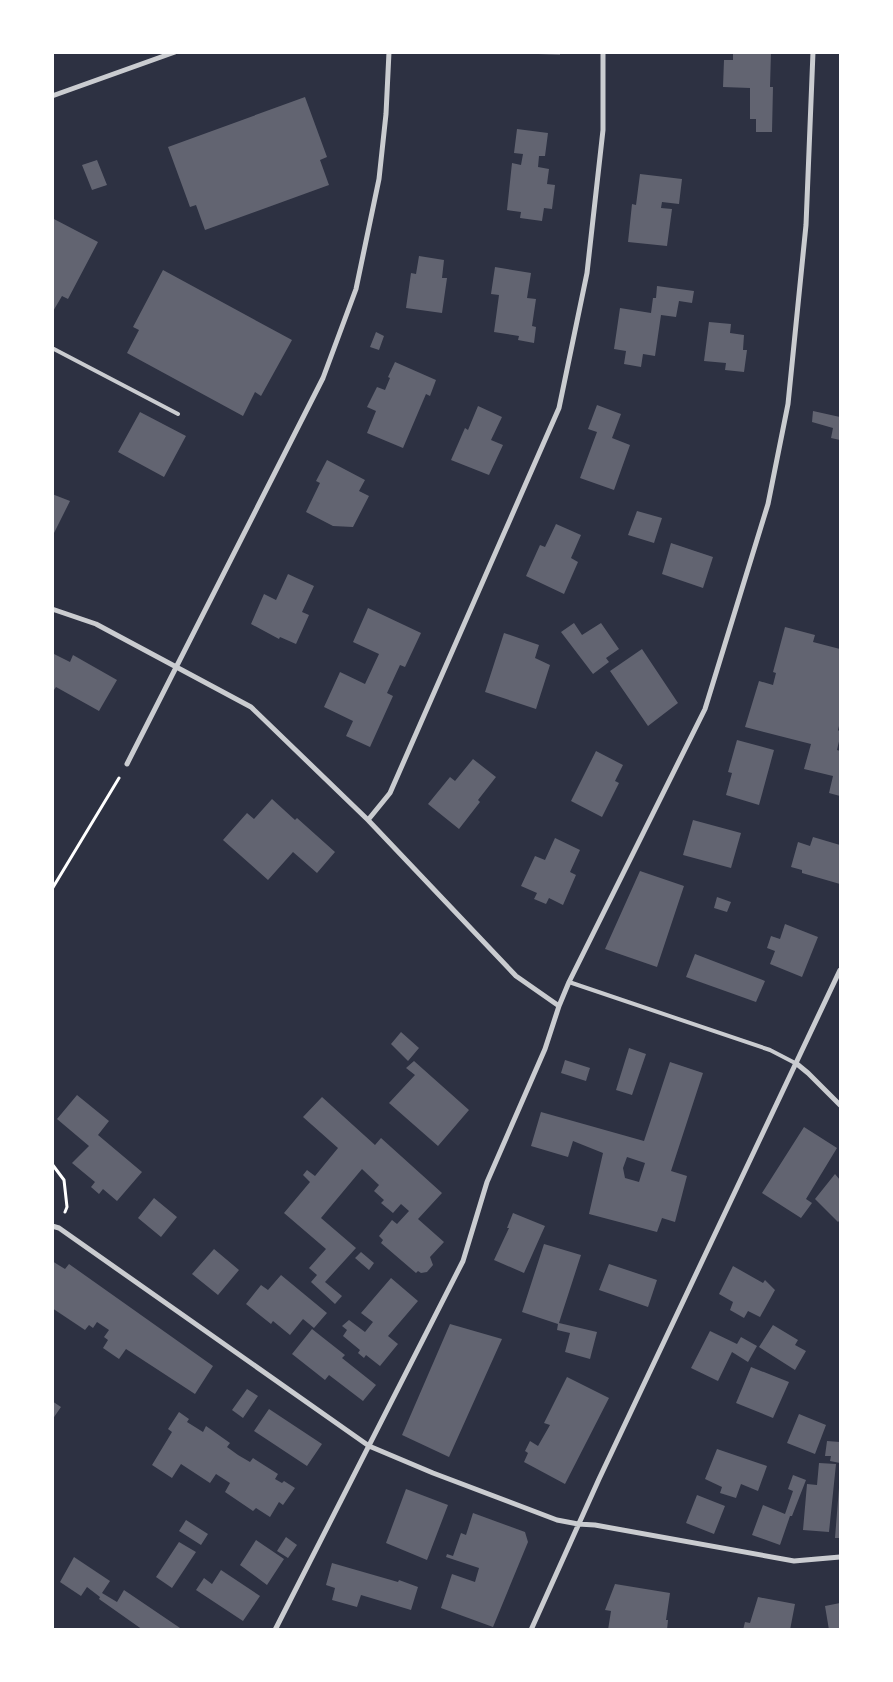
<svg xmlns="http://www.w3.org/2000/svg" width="893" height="1682" viewBox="0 0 893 1682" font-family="Roboto,sans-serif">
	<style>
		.building { fill: #626471; fill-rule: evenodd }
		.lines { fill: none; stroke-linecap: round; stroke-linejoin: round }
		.path { stroke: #fff; stroke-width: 3 }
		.service { stroke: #caccd0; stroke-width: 4 }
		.minor { stroke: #caccd0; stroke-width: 5 }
	</style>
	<rect width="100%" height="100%" fill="#2d3142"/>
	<!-- building -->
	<path class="building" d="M538,52H560V55L538,54Z
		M733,52H771L770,87H773L772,132H756V119H750V88L723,87L724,60H733Z
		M305,97L327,157L320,160L329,185L205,230L196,205L190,207L168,147Z
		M517,129L548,133L545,156H539L538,167L549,169L547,184L555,185L552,209L544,208L542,221L520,218L521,212L507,210L512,163L521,165L523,154L514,153Z
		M97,160L107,185L92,190L82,165Z
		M640,174L682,179L679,204L662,202L661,208L672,209L667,246L628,242L632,204L636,205Z
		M52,218L98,242L68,299L62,296L52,313Z
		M419,256L444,260L442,278H447L442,313L406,308L411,273L416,274Z
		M495,267L531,273L527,298L536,299L532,326L536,327L534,343L518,340L519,336L494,332L499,295L491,294Z
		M163,270L292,340L261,396L255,392L243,416L127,353L139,330L133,327Z
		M657,286L694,291L692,303L679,301L676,317L661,315L655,356L643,354L641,367L624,364L626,351L614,349L620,308L651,313L653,298H656Z
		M709,322L731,324L730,333L744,335L743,350H747L744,372L725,370L726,363L704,361Z
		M376,332L384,336L379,350L370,347Z
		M395,362L436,380L430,396L426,394L403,448L367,433L376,411L367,407L377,387L385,390L390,378L388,377Z
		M597,405L621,414L612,438L630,445L614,490L580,478L597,432L588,429Z
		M478,406L502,417L491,440L503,445L489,475L451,460L465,428L468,430Z
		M813,411L840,417V440L831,438L833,428L812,422Z
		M140,412L186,436L164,477L118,452Z
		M327,460L365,480L359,491L369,496L353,527L333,526L306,512L320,483L316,481Z
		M52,494L70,501L52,537Z
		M637,511L662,518L654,543L628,535Z
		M556,524L581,535L571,558L578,562L564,594L526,576L540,545L545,547Z
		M671,543L713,557L703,588L662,574Z
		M288,574L314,586L302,612L309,615L296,644L280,637L279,639L251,624L264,594L276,600Z
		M368,608L421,633L405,667L400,665L387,693L393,696L370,747L346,736L353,721L324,707L340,672L365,684L379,654L353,642Z
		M574,623L582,635L601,623L619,649L606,658L609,662L593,674L561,632Z
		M785,627L815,635L813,642L840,649V722L838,730L840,732V737L837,750L840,751L839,760H840V796L829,793L833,776L804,769L811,744L745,727L759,681L773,685L776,673L773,672Z
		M504,633L539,645L535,658L550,665L536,709L485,692Z
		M642,649L678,703L648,726L610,671Z
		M52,653L70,662L73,655L117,680L99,711L56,687L54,690L52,689Z
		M737,740L774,750L759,805L726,795L732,773L728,772Z
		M596,751L623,765L615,781L619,783L602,817L571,801Z
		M473,759L496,777L478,800L480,802L459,829L428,804L450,777L455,781Z
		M272,799L295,820L297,818L335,852L317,873L293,852L268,880L223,840L247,813L254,819Z
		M693,820L741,833L731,868L683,855Z
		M813,837L840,845V884L802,873V870L791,867L798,842L810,846Z
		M555,838L580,850L570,872L576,875L563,905L549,898L546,904L534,899L537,893L521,886L535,856L545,860Z
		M640,871L684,886L657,967L605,949Z
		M717,897L731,902L727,912L714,908Z
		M785,924L818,937L802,977L770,964L775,951L767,948L771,936L780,939Z
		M695,954L765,981L756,1002L686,977Z
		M401,1032L419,1048L408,1061L391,1044Z
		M629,1048L646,1054L632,1095L616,1090Z
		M565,1060L590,1068L586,1081L561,1073Z
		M414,1061L469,1110L438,1146L389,1103L415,1075L406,1068Z
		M670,1062L703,1073L671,1171L687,1176L675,1222L662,1218L657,1232L589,1214L603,1153L573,1141L568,1157L531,1146L541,1112L644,1141ZM627,1157L645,1163L639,1182L625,1178L623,1168Z
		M77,1095L109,1121L98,1135L142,1172L117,1201L103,1189L99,1194L91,1187L95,1182L72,1163L89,1146L57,1119Z
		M322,1097L375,1145L381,1138L442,1193L418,1219L444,1242L430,1257L433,1265L427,1272L421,1273L418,1271L416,1273L381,1243L383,1240L379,1236L392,1220L397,1224L409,1211L401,1204L393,1213L381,1203L384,1200L374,1191L379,1185L362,1169L321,1218L356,1248L325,1282L342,1296L335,1304L311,1282L317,1275L309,1268L326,1249L284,1213L310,1182L303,1175L307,1170L315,1176L338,1148L303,1117Z
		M804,1127L837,1148L806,1199L812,1203L801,1218L762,1193Z
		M835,1174L840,1180V1220L838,1222L815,1199Z
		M154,1198L177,1217L161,1237L138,1218Z
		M513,1213L545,1226L524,1273L494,1260L509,1228H507Z
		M544,1244L581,1255L559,1323L597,1332L590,1359L565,1352L570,1333L557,1330L558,1324L522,1312Z
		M214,1249L239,1270L218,1295L192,1274Z
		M361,1252L374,1263L369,1270L355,1258Z
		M52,1261L65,1269L69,1264L213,1366L195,1394L126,1349L119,1359L103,1348L108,1340L104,1337L109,1330L97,1322L93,1328L89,1325L85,1330L52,1308Z
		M609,1264L657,1280L648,1307L599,1290Z
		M733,1266L763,1283L765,1280L775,1290L760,1317L748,1311L744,1318L730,1310L733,1302L719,1294Z
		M281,1275L327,1313L314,1328L303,1319L290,1335L273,1321L271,1324L246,1304L261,1285L268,1290Z
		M391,1278L418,1301L388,1336L398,1344L380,1366L366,1355L364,1358L358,1353L360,1350L343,1336L347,1330L342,1326L349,1320L365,1332L373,1322L361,1313Z
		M450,1324L502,1339L449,1457L402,1435Z
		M773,1325L798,1340L795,1345L806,1351L795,1370L759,1347Z
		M312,1329L345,1355L342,1358L376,1385L363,1401L329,1375L325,1380L292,1354Z
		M710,1331L737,1344L741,1337L757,1346L748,1362L732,1352L718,1381L691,1368Z
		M751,1367L789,1382L773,1418L736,1403Z
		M567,1377L609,1398L565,1484L524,1462L528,1453L525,1451L530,1441L538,1446L550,1425L544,1423Z
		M247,1389L258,1396L243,1418L232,1410Z
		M52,1401L61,1407L52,1420Z
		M269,1409L322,1444L307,1466L254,1431Z
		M179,1412L189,1419L187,1422L203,1432L206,1426L230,1443L227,1447L238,1455L250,1462L253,1458L278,1474L275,1479L282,1483L284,1481L295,1488L283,1505L279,1502L270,1517L256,1508L253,1511L225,1492L230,1483L216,1474L210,1483L181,1464L172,1478L152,1465L172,1432L168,1429Z
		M799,1414L826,1425L815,1454L787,1443Z
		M827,1441L840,1442V1463L830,1461L831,1456H825Z
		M717,1449L767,1466L758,1491L741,1484L736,1498L720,1493L722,1487L705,1479Z
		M819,1463L836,1464L829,1532L803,1530L807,1484L817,1485Z
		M793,1475L806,1480L792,1516H790L780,1545L752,1535L763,1505L785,1514L793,1491L788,1489Z
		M839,1488H840V1538H835Z
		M406,1489L448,1505L427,1560L386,1543Z
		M697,1495L725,1506L714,1534L686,1523Z
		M473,1513L525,1532L528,1542L493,1627L441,1608L452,1574L475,1582L479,1568L446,1557L447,1554L453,1556L461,1533L466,1535Z
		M186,1520L208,1534L201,1545L179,1531Z
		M286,1537L297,1545L288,1558L277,1551Z
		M256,1540L284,1559L267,1585L240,1565Z
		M179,1542L196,1552L172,1588L156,1577Z
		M74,1557L110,1581L102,1593L117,1602L124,1590L183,1630H143L99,1599L100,1597L87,1587L81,1596L60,1582Z
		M332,1563L398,1582L399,1580L418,1587L411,1610L361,1595L357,1607L332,1600L335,1588L326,1585Z
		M221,1570L260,1596L243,1621L196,1590L204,1578L212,1584Z
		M615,1584L670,1593L666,1620H668L667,1630H608L611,1611L605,1610Z
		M758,1597L795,1604L790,1630H743L745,1622L750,1623Z
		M840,1603V1630H829L825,1606Z"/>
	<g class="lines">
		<!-- path -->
		<path class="path" d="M52,889L119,778
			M52,1164L64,1180L67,1207L65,1212"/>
		<!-- service -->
		<path class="service" d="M52,348L178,414
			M569,982L770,1050L797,1064"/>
		<!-- minor -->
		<path class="minor" d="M52,96L175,52
			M52,609L96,624L251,707L368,820L516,976L559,1006
			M127,764L323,378L356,289L379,179L386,114L389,52
			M368,820L390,793L559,408L587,273L603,130V52
			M797,1064L808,1073L840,1105
			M52,1226L59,1228L369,1446L433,1473L557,1520L578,1524L595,1525L794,1561L840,1557
			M275,1630L463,1261L487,1182L545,1049L559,1006L569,982L705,709L768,504L788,404L806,225L813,52
			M531,1630L599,1479L840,970"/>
	</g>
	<!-- border -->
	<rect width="893" height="1682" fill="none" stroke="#ffffff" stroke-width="108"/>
</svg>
